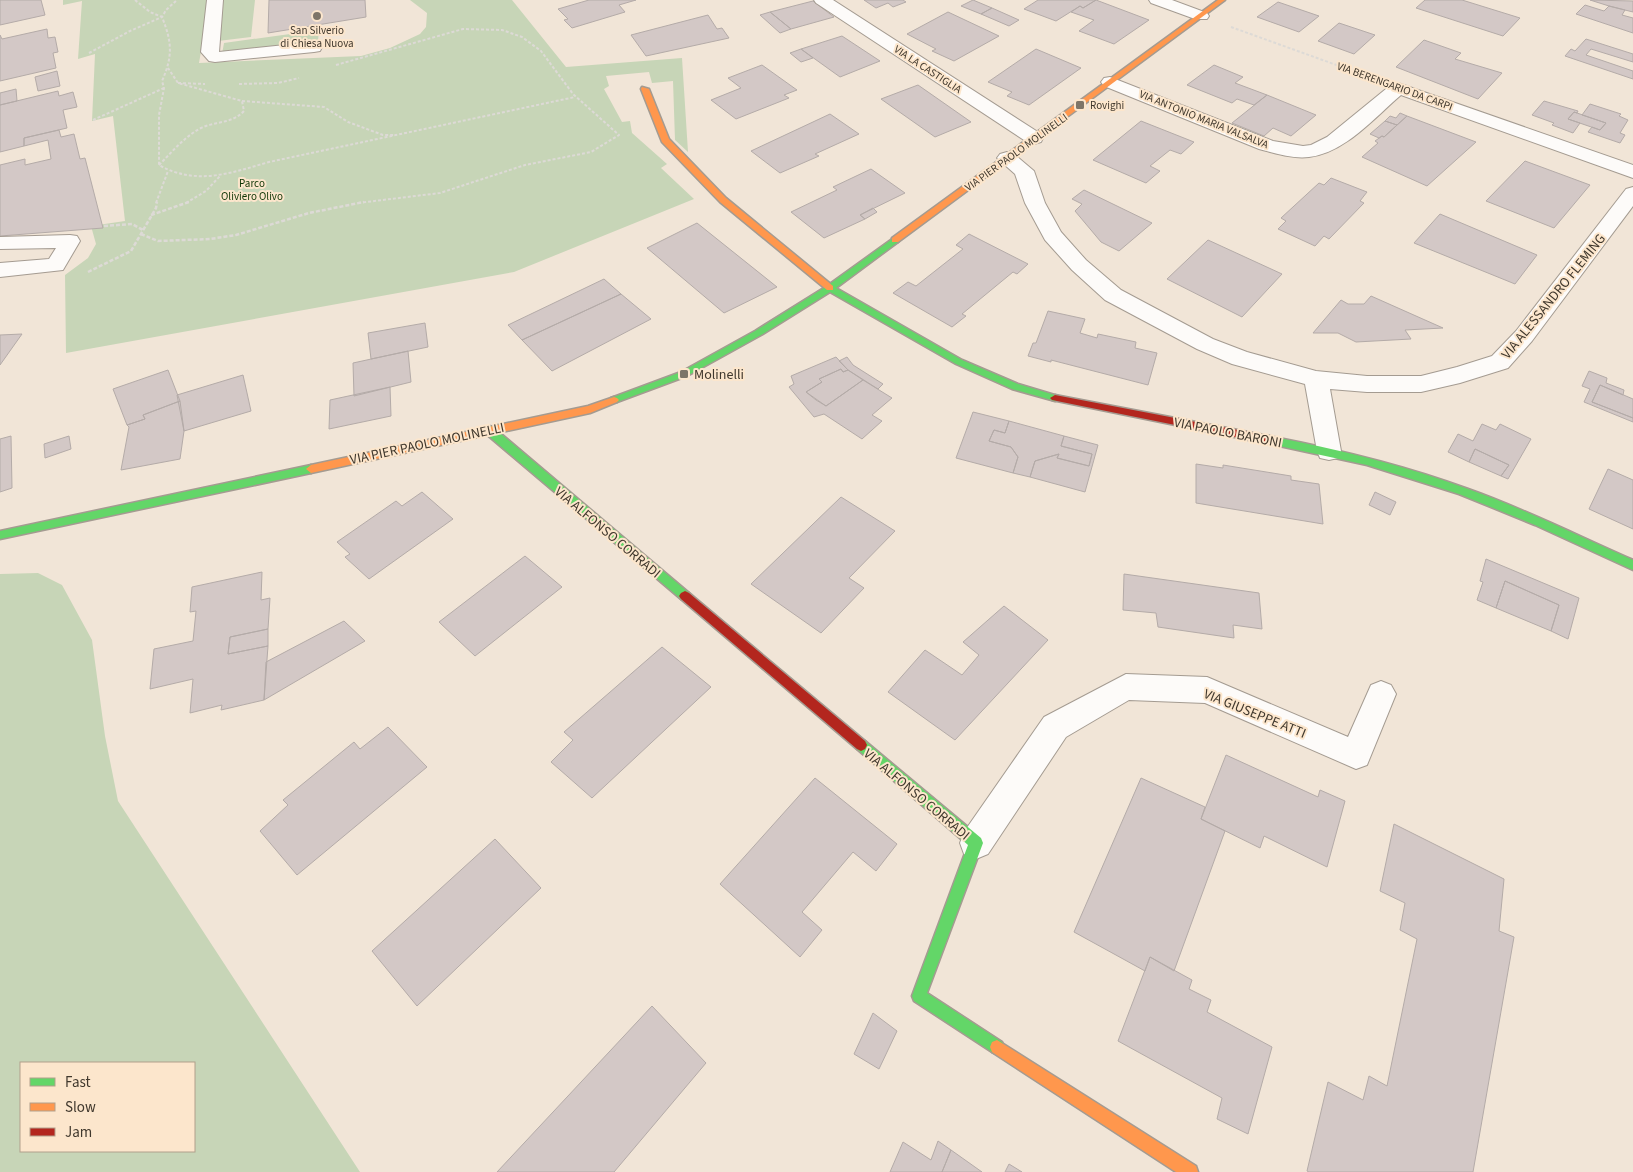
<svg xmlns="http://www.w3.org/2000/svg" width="1633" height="1172" viewBox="0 0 1633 1172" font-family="'Source Sans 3',sans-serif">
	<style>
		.green { fill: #c7d5b7; fill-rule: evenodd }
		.building { fill: #d3c8c6; stroke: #b4aba8 }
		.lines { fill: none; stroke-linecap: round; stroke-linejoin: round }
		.street-casing { stroke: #a49b91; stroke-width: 2 }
		.fast-casing { stroke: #a49b91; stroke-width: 3 }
		.slow-casing { stroke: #a49b91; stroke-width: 3 }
		.jam-casing { stroke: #a49b91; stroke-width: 3 }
		.path-far1 { stroke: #dddad6; stroke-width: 2; stroke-dasharray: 3 2; stroke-linecap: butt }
		.path { stroke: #dddad6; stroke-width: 2.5; stroke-dasharray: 4 2; stroke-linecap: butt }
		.street { fill: #fdfbf9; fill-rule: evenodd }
		.fast { fill: #63d668; fill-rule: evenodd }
		.slow { fill: #ff974d; fill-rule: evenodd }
		.jam { fill: #b3261e; fill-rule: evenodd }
		.poi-dot { fill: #7e7568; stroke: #fce6cc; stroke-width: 2 }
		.labels { text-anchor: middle; stroke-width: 4; stroke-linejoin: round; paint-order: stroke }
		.far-poi-label { font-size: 11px; fill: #40382d; stroke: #fce6cc }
		.far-street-label { font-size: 11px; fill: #40382d; stroke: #fce6cc }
		.far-park-label { font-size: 11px; fill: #103606; stroke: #fce6cc }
		.street-label { font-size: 14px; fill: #40382d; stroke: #fce6cc }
		.poi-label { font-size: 14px; fill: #40382d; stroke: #fce6cc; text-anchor: start }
	</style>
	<rect width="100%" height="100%" fill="#f1e5d7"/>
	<!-- green -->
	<path class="green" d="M63,0H210L199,63L361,56L390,48L420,34L426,27L427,13L410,0H512L566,67L682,58L688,152L675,140L673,81L652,83L649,72L606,76L609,86L604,89L622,122L630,121L632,133L667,164L661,168L694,199L514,272L66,353L65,275L88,258L96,244L91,226L125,221L113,116L92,121L95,54L78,59L82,1L63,5Z
		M223,0H255L251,37L218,41Z
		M319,30L318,41L222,54L224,43Z
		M38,573L62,585L92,640L105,736L118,801L360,1172H0V574ZM21,1063H194V1151H21Z"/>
	<!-- building -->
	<path class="building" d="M0,0H41L45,15L0,25Z
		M269,0H365L366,17L268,33Z
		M589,0H636L619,5L625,12L572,28L564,20L568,19L558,9Z
		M864,0H903L906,2L893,7L888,3L876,8Z
		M973,0L992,8L981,14L961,6Z
		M1038,0H1096L1083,8L1080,6L1056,21L1024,9Z
		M1096,0L1149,20L1114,44L1079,31L1094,20L1071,12L1080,6L1083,8Z
		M1425,0H1462L1520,18L1503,36L1416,8Z
		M1590,0L1633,1V12L1609,6Z
		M813,1L834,17L791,29L770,12Z
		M1278,2L1319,16L1299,32L1257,17Z
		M1585,5L1604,11L1609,6L1625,10L1622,15L1633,18V33L1576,14Z
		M992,8L1019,20L1009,26L981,14Z
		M770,12L791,29L780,33L760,15Z
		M948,12L999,36L954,61L932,51L936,49L907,34Z
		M708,15L717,29L722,28L729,38L646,56L631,35Z
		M1339,23L1375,35L1354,54L1318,41Z
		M47,29L48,38L55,37L58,52L53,53L56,68L0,81V35L2,39Z
		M842,36L880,61L840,77L801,49Z
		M1586,39L1633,54V62L1591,49L1586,55L1633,71V79L1565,56L1571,49L1575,51Z
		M1424,40L1461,53L1455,59L1502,73L1478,99L1396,67Z
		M801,49L813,58L801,62L790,53Z
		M1036,49L1081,68L1029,105L1007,96L1012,92L988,82Z
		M762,65L797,90L784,95L789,98L736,119L711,100L741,88L728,78Z
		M1214,65L1243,77L1235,83L1267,95L1254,105L1237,99L1232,103L1187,85Z
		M57,71L60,86L38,91L35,77Z
		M918,85L971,122L935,137L881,99Z
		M16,89L17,101L0,105V93Z
		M58,91L59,96L73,92L77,107L63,110L67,128L24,138V146L0,152V105Z
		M1267,95L1316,115L1291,136L1273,128L1264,136L1232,123Z
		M1544,101L1578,111L1577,113L1574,112L1568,119L1580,123L1573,133L1552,125L1554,123L1532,115Z
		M1590,104L1621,114L1619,116L1628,120L1620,133L1625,135L1620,143L1588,132L1592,127L1600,130L1606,123L1582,115Z
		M1574,112L1577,113L1606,123L1600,130L1568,119Z
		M1400,113L1407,116L1397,125L1385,121L1390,116L1396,118Z
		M830,114L859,134L815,154L819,156L780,173L751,151Z
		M1407,116L1476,142L1427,186L1362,157L1378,143L1375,141L1382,136L1384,137Z
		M1141,121L1194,142L1181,154L1170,150L1150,166L1160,171L1146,183L1093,160Z
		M1385,121L1397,125L1384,137L1382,136L1379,138L1370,134Z
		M59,130L61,137L74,134L80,159L85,158L103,228L0,236V165L25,159V165L51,159L48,140L24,146V138Z
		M1525,161L1590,185L1554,228L1486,201Z
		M871,169L905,193L860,215L865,219L824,238L791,212L837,190L833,187Z
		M1331,178L1367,192L1360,201L1364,203L1329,239L1324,236L1315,246L1278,229L1286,221L1281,218L1319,183L1324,185Z
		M1084,190L1152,223L1119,251L1101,242L1075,211L1082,204L1072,199Z
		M873,208L877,212L865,219L860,215Z
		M1440,214L1537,255L1515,284L1414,243Z
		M697,223L777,287L724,313L647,248Z
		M969,234L1028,264L1017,274L1013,272L962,314L966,316L952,327L893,293L908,282L916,286L963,249L956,245Z
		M1208,240L1282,274L1242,317L1167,279Z
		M604,279L621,294L522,340L508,325Z
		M621,294L651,319L552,371L522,340Z
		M1371,296L1443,328L1405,330L1411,339L1356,342L1338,333H1313L1341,300L1348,304H1364Z
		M1048,311L1085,319L1080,333L1097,338L1098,334L1136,342L1135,348L1157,353L1148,385L1051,360V362L1028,356L1033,343H1036Z
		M425,323L428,347L371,359L368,333Z
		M22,334L0,365V335Z
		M408,351L411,382L354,396L353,363Z
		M836,357L848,370L843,372L841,369L819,379L822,382L806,392L816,400L826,406L863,380L892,398L872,415L882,421L862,439L824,414L814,417L789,387L794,384L791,376Z
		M847,357L853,365L883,384L878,389L848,370L839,361Z
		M841,369L843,372L848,370L863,380L826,406L806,392L822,382L819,379Z
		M168,370L180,401L143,415L145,419L127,425L113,389Z
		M1589,371L1607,378L1606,383L1624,390L1623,395L1600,385L1592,402L1633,418V422L1584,402L1590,389L1582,386Z
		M243,375L251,411L184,431L177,395Z
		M1600,385L1633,399V418L1592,402Z
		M390,387L391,416L329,429L330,400Z
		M180,401L184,431L180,459L121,470L129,427L127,425L145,419L143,415Z
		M973,412L1009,421L1005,433L994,430L989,441L1011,447L1018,457L1013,473L956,458Z
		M1009,421L1064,436L1061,446L1092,454L1089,466L1057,458L1059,454L1035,461L1030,477L1013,473L1018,457L1011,447L989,441L994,430L1005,433Z
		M1482,424L1496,430L1500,424L1531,439L1508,479L1501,476L1509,465L1475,449L1469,462L1448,452L1458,434L1473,441Z
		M11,436L12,488L0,492V439Z
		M69,436L71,449L45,458L44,444Z
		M1064,436L1098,445L1085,492L1030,477L1035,461L1059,454L1057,458L1089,466L1092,454L1061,446Z
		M1475,449L1509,465L1501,476L1469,462Z
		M1196,464L1223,468V465L1291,476V480L1319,484L1323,524L1196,503Z
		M1608,469L1633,480V529L1589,509Z
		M422,492L453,519L369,579L345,557L350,554L337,542L396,501L402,506Z
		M1375,492L1396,502L1390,515L1369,505Z
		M841,497L895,531L849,578L864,588L821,633L751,584Z
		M525,556L562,587L475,656L439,622Z
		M1486,559L1579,598L1568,639L1551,631L1559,605L1505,581L1496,608L1477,600L1483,582L1480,581Z
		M262,572L261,600L270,598L268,629L230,637L228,654L268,646L264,700L221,710L222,705L190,713L193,679L150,689L154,649L193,641L196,611L190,612L192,587Z
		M1124,574L1259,593L1262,629L1233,625L1234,638L1158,627L1156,613L1123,610Z
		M1505,581L1559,605L1551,631L1496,608Z
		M1004,606L1048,640L955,740L888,692L925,650L962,675L979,655L963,642Z
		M344,621L365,641L264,700L266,662Z
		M268,629V646L228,654L230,637Z
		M662,647L711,687L592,798L551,762L573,740L564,732Z
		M388,727L427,767L297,875L260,831L288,805L283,800L354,742L360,749Z
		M1226,755L1318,797L1320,790L1345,801L1327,867L1264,836L1260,848L1201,819Z
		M815,778L897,844L876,871L853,852L802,912L822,930L800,957L720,884Z
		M1141,778L1205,807L1201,819L1225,831L1174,971L1150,957L1145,971L1074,932Z
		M1394,824L1504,879L1499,931L1514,937L1473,1172H1309L1307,1171L1328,1082L1363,1100L1369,1076L1387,1086L1417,939L1400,930L1405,903L1380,891Z
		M495,839L541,888L417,1006L372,951Z
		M1150,957L1192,980L1189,989L1211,1000L1207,1012L1272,1047L1248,1134L1217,1119L1222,1098L1118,1041Z
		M652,1006L706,1063L614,1172H497Z
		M873,1013L897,1031L879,1069L854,1054Z
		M938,1141L951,1150L942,1172H890L903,1142L931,1160Z
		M951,1150L982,1172H942Z
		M1009,1164L1022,1172H1005Z"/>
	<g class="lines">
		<!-- street casing -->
		<g class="street-casing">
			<path id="street" d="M207,0H223L219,52L314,42L320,43L322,47L320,51L314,52L215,62L209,61L201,52Z
				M814,0H833L1041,134L1043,138L1041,142L1034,144L1027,142L816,3Z
				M1149,0H1172L1207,13L1209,16L1207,19H1195L1151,3Z
				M1110,77L1273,141L1303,146L1311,145L1327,137L1392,84L1398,83L1633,165V178L1401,95C1375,117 1345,153 1309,157C1292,159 1275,153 1259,149L1104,86L1101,82L1104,78Z
				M1007,152L1014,154L1034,171L1045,203L1061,232L1086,260L1121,290L1213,339L1247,352L1316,371L1367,376H1421L1457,367L1492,356L1516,331L1626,189L1633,187V206L1532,341L1508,368L1460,383L1421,392H1367L1330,389L1341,451L1338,458L1329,460L1320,458L1317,451L1305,384L1232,364L1197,349L1105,300L1072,270L1045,240L1025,203L1015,174L997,158L1000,154Z
				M70,235L77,236L80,241L63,270L0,277V263L49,259L56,248L0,249V237Z
				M1126,674L1207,677L1348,737L1371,685L1381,681L1391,685L1396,694L1367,765L1356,769L1205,703L1129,700L1066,737L988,854L976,859L964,854L960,843L964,832L1044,717Z"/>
		</g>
		<!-- fast casing -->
		<g class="fast-casing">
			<path id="fast" d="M895,237L899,240L898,242L836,288L962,360L1018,384L1058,396L1060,398L1058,400L1055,401L1012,389L956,364L830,292L761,335L687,376L617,402H611L609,400L611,398L681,372L755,331L827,286Z
				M489,426L493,427L689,593L691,596L689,599H681L485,433L484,430Z
				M1269,436C1336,449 1404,465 1468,489C1525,509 1578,536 1633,560V570L1535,525L1459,494L1367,465L1265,443L1264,440Z
				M311,465L316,469L311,473L0,539V531Z
				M861,739L865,741L981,838L983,843L927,993L1002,1042L1004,1047L1002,1052L997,1054L992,1052L914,1001L912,996L968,845L857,749L855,745L857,741Z"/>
		</g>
		<!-- slow casing -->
		<g class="slow-casing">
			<path id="slow" d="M1218,0H1225L898,242H892V238Z
				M642,87L649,89L669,139L726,198L833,286V290H827L720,202L662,142L641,89Z
				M614,397L617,398L619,400L617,402L590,413L311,473L306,469L311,465L588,406Z
				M997,1040L1196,1166L1198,1172H1176L992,1052L990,1047L992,1042Z"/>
		</g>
		<!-- jam casing -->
		<g class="jam-casing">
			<path id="jam" d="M1055,395L1269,436L1274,440L1269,444L1052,400L1050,398Z
				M685,591L689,593L865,741L867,745L865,749L861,751L857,749L681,599L679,596L681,593Z"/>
		</g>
		<!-- path-far1 -->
		<path class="path-far1" d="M135,0L150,12L162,17C172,42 173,56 162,81L164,88L159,115V165C196,186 231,173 269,162L575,97
			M1231,27L1367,76
			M89,53L130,31L162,17L166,10L177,0
			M336,65L463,29L502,30L522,37L541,51L573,94L619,135L591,152L525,165L440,193L358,203
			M178,83L205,84
			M239,84L278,83L299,78
			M242,101L324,107L348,122L383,135H397
			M93,120L164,88
			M159,165C172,152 184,137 201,128C215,121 232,124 244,111L242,101L178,83L168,68
			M156,203L168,171
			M186,203L206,191L220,176"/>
		<!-- path -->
		<path class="path" d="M151,215L189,202
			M104,226L132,224L143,230
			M141,234L158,241L210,239L236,235L309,213L364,202
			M88,272L131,251L156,208L157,202"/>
		<!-- street -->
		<use href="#street" class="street"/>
		<!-- fast -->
		<use href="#fast" class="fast"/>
		<!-- slow -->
		<use href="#slow" class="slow"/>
		<!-- jam -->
		<use href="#jam" class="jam"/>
	</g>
	<!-- markers -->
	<g class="poi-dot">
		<circle cx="317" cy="16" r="5"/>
		<rect x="1075" y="100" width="10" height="10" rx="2.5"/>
		<rect x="679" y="369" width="10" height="10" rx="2.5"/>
	</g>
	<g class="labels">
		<!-- far-poi labels -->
		<g class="far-poi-label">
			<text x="317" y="34">San Silverio<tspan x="317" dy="13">di Chiesa Nuova</tspan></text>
			<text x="1090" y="109" text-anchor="start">Rovighi</text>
		</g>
		<!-- far-street labels -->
		<g class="far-street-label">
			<text transform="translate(928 69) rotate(33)" y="4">VIA LA CASTIGLIA</text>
			<text transform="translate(1395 86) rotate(20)" y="4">VIA BERENGARIO DA CARPI</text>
			<text transform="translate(1204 119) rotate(22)" y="4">VIA ANTONIO MARIA VALSALVA</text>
			<text transform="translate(1016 152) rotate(-36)" y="4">VIA PIER PAOLO MOLINELLI</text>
		</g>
		<!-- far-park labels -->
		<g class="far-park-label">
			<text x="252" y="187">Parco<tspan x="252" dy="13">Oliviero Olivo</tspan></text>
		</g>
		<!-- street labels -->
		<g class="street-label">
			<text transform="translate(1553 296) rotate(-51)" y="5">VIA ALESSANDRO FLEMING</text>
			<text transform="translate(1228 432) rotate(11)" y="5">VIA PAOLO BARONI</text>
			<text transform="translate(427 443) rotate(-12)" y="5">VIA PIER PAOLO MOLINELLI</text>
			<text transform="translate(608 532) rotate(40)" y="5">VIA ALFONSO CORRADI</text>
			<text transform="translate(1255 713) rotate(22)" y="5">VIA GIUSEPPE ATTI</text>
			<text transform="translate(917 794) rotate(40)" y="5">VIA ALFONSO CORRADI</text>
		</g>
		<!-- poi labels -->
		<g class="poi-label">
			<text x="694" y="379">Molinelli</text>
		</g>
	</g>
	<!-- legend -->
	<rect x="20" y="1062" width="175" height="90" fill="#fce6cc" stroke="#b1a08c"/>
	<rect x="30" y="1078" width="25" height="8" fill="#63d668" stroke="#b1a08c"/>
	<text x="65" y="1087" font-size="15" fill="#40382d">Fast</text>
	<rect x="30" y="1103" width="25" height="8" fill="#ff974d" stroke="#b1a08c"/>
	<text x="65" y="1112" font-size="15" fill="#40382d">Slow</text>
	<rect x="30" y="1128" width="25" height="8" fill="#b3261e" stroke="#b1a08c"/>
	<text x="65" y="1137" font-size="15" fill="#40382d">Jam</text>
</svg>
